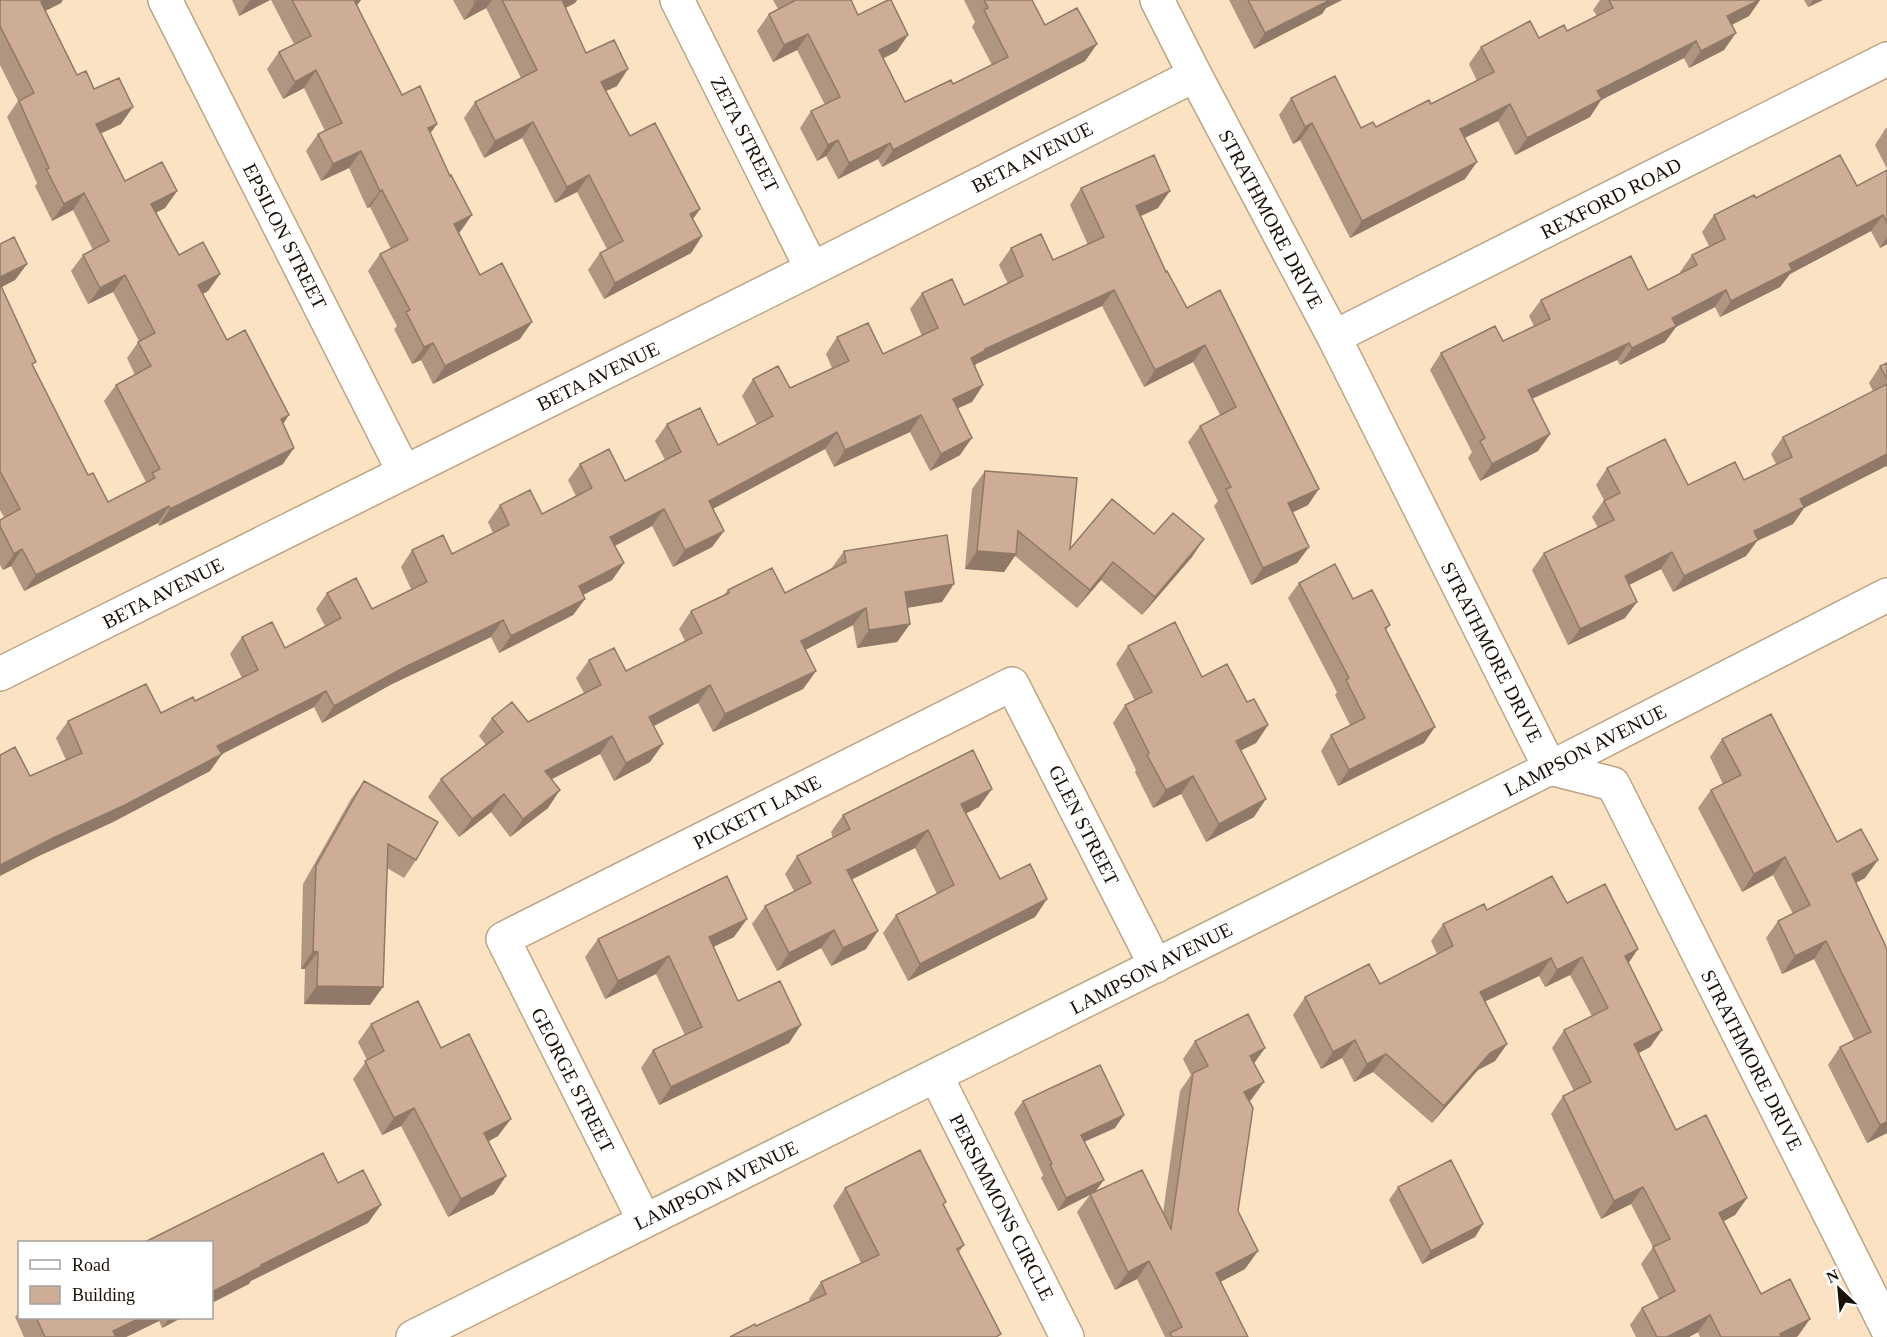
<svg xmlns="http://www.w3.org/2000/svg" width="1887" height="1337" viewBox="0 0 1887 1337" font-family="'Times New Roman',serif">
	<style>
		.lines { fill: none; stroke-linecap: round; stroke-linejoin: round }
		.minor-casing { stroke: #bca587; stroke-width: 36 }
		.minor { stroke: #fff; stroke-width: 33 }
		.wall { fill: #b09580 }
		.shaded-wall { fill: #907968 }
		.building { fill: #cdad95; stroke: #907968; stroke-width: 1.5 }
		.labels { text-anchor: middle; stroke-width: 4.5; stroke-linejoin: round; paint-order: stroke }
		.street-label { font-size: 20px; fill: #1b1207; stroke: #fff }
	</style>
	<rect width="100%" height="100%" fill="#fae2c2"/>
	<g class="lines">
		<!-- minor casing -->
		<g class="minor-casing">
			<path id="minor" d="M165,0L404,472
				M677,0L812,269
				M1157,0L1195,75L1334,337L1550,768L1613,784L1887,1328
				M1334,337L1887,59
				M0,674L812,269L1195,75
				M936,1076L1067,1337
				M644,1220L503,939L1012,684L1156,966
				M413,1337L1550,768L1887,595"/>
		</g>
		<!-- minor -->
		<use href="#minor" class="minor"/>
	</g>
	<!-- wall -->
	<path class="wall" d="M0,0L61,3L45,11L77,75L94,89L121,124L101,133L125,181L177,191L165,208L156,212L179,255L220,274L208,291L203,294L227,340L283,424V464L159,526L158,523L24,591L11,566L3,570L0,565V520L4,517L0,510V244L27,264L15,280L1,287L33,367L88,475L108,502L146,482L104,401L116,385L135,375L127,358L139,341L113,292L88,304L71,271L83,255L93,250L73,210L52,221L35,186L37,183L7,117L18,101L0,65Z
		M232,0H270L239,16Z
		M271,0H361L357,5L402,95L430,134L460,232H459L480,275L520,339L433,384L421,360L412,364L394,329L397,326L368,271L380,254L391,249L370,207L367,208L349,168L321,181L306,151L318,134L325,131L304,88L283,99L267,69L279,52L294,44Z
		M453,0H577L575,3L565,8L586,53L617,86L606,91L630,136L700,209L693,219L702,236L691,253L604,299L588,270L600,253L607,249L577,192L555,203L522,138L484,158L464,118L475,102L521,78L486,8L464,20Z
		M773,0H851L858,15L908,35L897,51L883,59L905,102L953,84L992,65L972,27L975,22L964,0H1032L1045,25L1097,44L1085,61L882,167L878,159L838,179L826,156L817,161L800,128L811,111L825,105L797,50L773,62L757,31L769,14L778,9Z
		M1229,0H1342L1326,8L1322,14L1254,49Z
		M1600,0H1760L1749,16L1732,25L1724,50L1689,68L1684,58L1601,100L1590,117L1515,155L1498,121L1465,138V179L1350,238L1300,140L1293,144L1279,115L1291,98L1361,128L1376,127L1431,104L1477,81L1469,64L1481,47L1539,38L1567,31L1597,16L1593,10Z
		M1804,0H1823L1808,7Z
		M1886,128H1887V169L1875,145Z
		M1887,170V244L1880,248L1871,231L1790,274L1780,287L1720,317L1715,307L1676,327L1665,342L1620,365L1617,360L1532,399L1550,434L1538,451L1480,481L1468,458L1472,452L1430,370L1441,353L1503,341L1534,326L1529,316L1541,300L1648,290L1681,273L1680,272L1692,255L1709,246L1702,232L1714,215L1756,198L1857,186Z
		M1081,188L1158,208L1141,216L1166,272L1187,308L1308,505L1293,512L1309,547L1297,563L1251,585L1214,506L1218,501L1188,442L1200,426L1220,415L1193,362L1144,387L1102,306L976,364L975,366L983,385L972,402L957,408L960,455L930,471L910,432L834,467L825,449L713,509L724,531L712,547L673,567L652,526L615,546L624,563L612,580L583,595L585,599L573,615L499,653L491,637L392,684L322,723L314,707L222,754L210,771L113,822L41,855L66,760L56,738L68,721L161,713L195,701L242,678L230,654L242,637L285,648L325,626L316,609L327,593L372,609L411,589L401,567L412,550L452,554L493,533L488,522L500,505L542,514L576,496L568,480L580,464L625,481L665,460L655,441L667,424L718,445L757,425L742,396L753,379L790,388L832,368L826,354L837,337L883,354L922,336L910,309L922,293L964,305L1008,284L999,265L1011,248L1053,260L1088,245L1070,205Z
		M1887,363V468L1886,466L1804,508L1793,524L1757,541L1746,556L1673,592L1661,569L1629,585L1625,618L1568,645L1532,570L1544,553L1598,528L1592,517L1604,500L1596,485L1607,468L1688,485L1744,480L1776,464L1771,454L1783,437L1873,391L1869,383L1880,366Z
		M985,471L1070,549L1154,534L1192,557L1142,615L1101,580L1077,608L1015,556L1004,572L965,569L972,489Z
		M844,551L942,602L907,608L910,624L897,642L857,648L853,625L805,650L816,671L803,689L713,732L698,703L654,726L650,762L614,781L600,754L552,779L548,808L510,837L491,812L459,837L428,797L441,779L486,745L479,736L492,718L528,722L584,693L576,678L589,660L626,671L685,641L679,629L691,611L724,595L728,590L785,593L831,569Z
		M1299,583L1353,599L1390,625L1386,630L1424,743L1338,786L1321,751L1331,735L1350,725L1335,695L1337,692L1288,598Z
		M1128,646L1202,677L1247,702L1268,725L1256,743L1241,750L1254,817L1206,842L1181,794L1153,808L1135,772L1136,770L1113,723L1125,705L1135,701L1116,664Z
		M1722,739L1837,842L1865,878L1856,883L1887,949V1133L1867,1143L1828,1065L1840,1047L1854,1040L1814,959L1782,974L1766,938L1778,921L1793,914L1773,875L1742,892L1698,808L1711,790L1723,784L1710,757Z
		M364,781L416,860L404,878L387,868L370,1005L304,1004L305,969H301L303,884L351,799Z
		M979,807L966,813L1000,879L1047,899L1035,917L908,981L883,933L896,915L937,894L915,848L852,879L866,949L831,966L821,948L777,971L752,924L765,906L794,891L785,874L797,856L833,838L831,832L843,815Z
		M1567,903L1629,963L1662,1030L1650,1047L1638,1053L1676,1130L1747,1198L1735,1215L1724,1221L1761,1294L1798,1336L1796,1337H1700L1698,1332L1689,1337H1636L1630,1325L1642,1308L1659,1299L1641,1264L1653,1247L1631,1204L1601,1219L1551,1114L1563,1096L1574,1091L1552,1048L1564,1030L1592,1016L1570,975L1545,987L1539,976L1485,1001L1507,1044L1495,1061L1478,1070L1432,1123L1373,1072L1354,1082L1342,1058L1321,1069L1293,1015L1305,997L1380,984L1437,954L1431,941L1443,924L1487,910Z
		M734,937L713,947L738,1001L789,1043L659,1105L641,1068L653,1050L685,1035L656,974L605,999L585,957L598,939Z
		M371,1024L441,1048L498,1136L488,1142L494,1194L448,1217L401,1126L382,1135L353,1079L367,1060L358,1042Z
		M1195,1041L1265,1048L1254,1063L1251,1100L1249,1101L1238,1211L1245,1269L1220,1282L1248,1337H1165L1137,1279L1115,1290L1077,1212L1090,1195L1058,1211L1041,1178L1043,1175L1014,1113L1023,1101L1115,1128L1084,1142L1095,1192L1163,1213L1180,1091L1191,1075L1183,1059Z
		M1398,1187L1483,1224L1475,1237L1422,1264L1389,1200Z
		M845,1188L944,1205L964,1245L959,1252L756,1326L810,1302L809,1299L821,1282L861,1263L833,1206Z
		M20,1311V1317H183L162,1328L159,1321L126,1337H24L15,1317Z"/>
	<!-- shaded-wall -->
	<path class="shaded-wall" d="M45,0H63L61,3L29,19L41,2Z
		M250,0H270L239,16Z
		M352,0H361L355,8Z
		M481,0H492L486,8L464,20L475,3Z
		M561,0H577L575,3L550,16Z
		M1328,0H1342L1326,8L1322,14L1254,49L1265,33Z
		M1759,0H1760L1749,16L1715,33L1727,16Z
		M1813,0H1823L1808,7Z
		M1736,33L1724,50L1689,68L1701,51Z
		M808,34L797,50L773,62L784,45Z
		M908,35L897,51L867,66L879,50Z
		M1696,41L1684,58L1601,100L1590,117L1515,155L1527,138L1597,91Z
		M1097,44L1085,61L882,167L893,150Z
		M628,69L617,86L590,98L601,82Z
		M316,70L304,88L283,99L295,82Z
		M1510,104L1498,121L1448,146L1460,129Z
		M133,107L121,124L85,141L96,124Z
		M533,122L522,138L484,158L495,141Z
		M1312,123L1300,140L1293,144L1305,127Z
		M437,124L425,141L428,128Z
		M838,140L826,156L817,161L828,145Z
		M890,143L878,159L838,179L849,163Z
		M361,151L349,168L321,181L333,164Z
		M1477,162L1465,179L1350,238L1362,221Z
		M589,175L577,192L555,203L567,187Z
		M382,190L370,207L367,208L380,191Z
		M177,191L165,208L140,221L151,204Z
		M1170,191L1158,208L1125,223L1136,206Z
		M84,193L73,210L52,221L64,204Z
		M700,209L688,226L690,214Z
		M472,215L460,232L442,241L454,224Z
		M1883,215L1871,231L1790,274L1780,287L1720,317L1731,301L1789,264Z
		M702,236L691,253L604,299L615,283Z
		M1887,237V244L1880,248Z
		M27,264L15,280L0,288V277Z
		M220,274L208,291L187,302L198,285Z
		M125,275L113,292L88,304L100,288Z
		M1114,290L1102,306L976,364L974,367L971,358L985,349Z
		M1726,290L1715,307L1676,327L1665,342L1620,365L1632,348L1672,318Z
		M532,322L520,339L433,384L445,366Z
		M433,343L421,360L412,364L424,347Z
		M1629,343L1617,360L1516,406L1528,390Z
		M1205,345L1193,362L1144,387L1155,370Z
		M983,385L972,402L941,416L953,399Z
		M289,415L278,432L281,419Z
		M921,415L910,432L834,467L845,450Z
		M837,432L825,449L697,517L709,501Z
		M1550,434L1538,451L1480,481L1492,464Z
		M972,438L960,455L930,471L941,454Z
		M294,448L283,464L159,526L170,509Z
		M1887,454V464L1886,466L1804,508L1793,524L1757,541L1746,556L1673,592L1684,576L1754,531L1800,499Z
		M1319,489L1308,505L1277,520L1288,503Z
		M169,506L158,523L24,591L36,575Z
		M664,509L652,526L599,554L610,537Z
		M724,531L712,547L673,567L685,550Z
		M1204,539L1192,557L1142,615L1155,597Z
		M1309,547L1297,563L1251,585L1263,568Z
		M22,549L11,566L3,570L14,554Z
		M977,551L1016,554L1004,572L965,569Z
		M1672,552L1661,569L1613,593L1625,576Z
		M1113,562L1101,580L1077,608L1090,590Z
		M624,563L612,580L567,603L579,586Z
		M954,584L942,602L893,610L905,592Z
		M585,599L573,615L499,653L511,636Z
		M1637,602L1625,618L1568,645L1580,629Z
		M866,608L853,625L788,659L801,641Z
		M503,620L491,637L392,684L322,723L334,706L403,668Z
		M910,624L897,642L857,648L869,630Z
		M816,671L803,689L713,732L725,714Z
		M710,685L698,703L636,735L649,717Z
		M326,691L314,707L206,762L217,746Z
		M1268,725L1256,743L1224,759L1236,741Z
		M1435,727L1424,743L1338,786L1349,770Z
		M612,736L600,754L533,789L545,771Z
		M663,744L650,762L614,781L626,763Z
		M222,754L210,771L113,822L41,855L0,876V865Z
		M1193,776L1181,794L1153,808L1166,790Z
		M992,789L979,807L949,822L961,804Z
		M560,790L548,808L510,837L523,819Z
		M504,794L491,812L459,837L472,819Z
		M1266,799L1254,817L1206,842L1219,824Z
		M928,830L915,848L835,888L847,870Z
		M1785,857L1773,875L1742,892L1754,874Z
		M1878,860L1865,878L1839,891L1852,874Z
		M1047,899L1035,917L908,981L920,964Z
		M747,919L734,937L696,955L709,937Z
		M834,930L821,948L777,971L789,953Z
		M878,931L866,949L831,966L843,948Z
		M1826,941L1814,959L1782,974L1795,956Z
		M1638,949L1626,967L1625,956Z
		M313,951L318,952L305,969H301Z
		M669,956L656,974L605,999L618,981Z
		M1582,957L1570,975L1545,987L1557,970Z
		M1551,958L1539,976L1467,1010L1480,992Z
		M317,986L383,987L370,1005L304,1004Z
		M801,1025L789,1043L659,1105L671,1087Z
		M1662,1030L1650,1047L1622,1062L1634,1044Z
		M1355,1040L1342,1058L1321,1069L1333,1052Z
		M1507,1044L1495,1061L1478,1070L1432,1123L1444,1106L1490,1053Z
		M1265,1048L1252,1066L1250,1056Z
		M1386,1054L1373,1072L1354,1082L1367,1064Z
		M1264,1082L1251,1100L1232,1110L1244,1092Z
		M414,1108L401,1126L382,1135L394,1118Z
		M1124,1115L1115,1128L1072,1147L1081,1135Z
		M511,1119L498,1136L471,1150L484,1133Z
		M1887,1122V1133L1867,1143L1880,1125Z
		M506,1176L494,1194L448,1217L461,1199Z
		M1104,1180L1095,1192L1058,1211L1066,1198Z
		M1643,1187L1631,1204L1601,1219L1614,1201Z
		M1747,1198L1735,1215L1707,1230L1719,1213Z
		M381,1205L368,1223L251,1281L249,1284L212,1303V1292L261,1265Z
		M1483,1224L1475,1237L1422,1264L1431,1251Z
		M1258,1251L1245,1269L1203,1291L1216,1273Z
		M1149,1261L1137,1279L1115,1290L1128,1272Z
		M1710,1315L1698,1332L1689,1337H1667Z
		M142,1317H161L159,1321L126,1337H109L113,1331Z
		M170,1317H183L162,1328Z
		M1810,1319L1798,1336L1796,1337H1778L1780,1334Z"/>
	<!-- building -->
	<path class="building" d="M0,0H45L41,2L77,75L86,71L94,89L119,78L133,107L96,124L125,181L162,162L177,191L151,204L179,255L203,242L220,274L198,285L227,340L245,330L289,415L281,419L294,448L170,509L169,506L36,575L22,549L14,554L0,526V520L20,509L0,471V284L36,362L32,364L88,475L93,473L108,502L155,478L152,473L160,469L116,385L151,366L138,342L155,333L125,275L100,288L83,255L109,241L84,193L64,204L46,169L49,168L19,101L34,93L0,26Z
		M292,0H354L402,95L420,86L437,124L428,128L450,176L451,175L472,215L454,224L480,275L502,263L532,322L445,366L433,343L424,347L406,312L410,310L380,254L408,240L382,190L380,191L361,151L333,164L318,134L342,123L316,70L295,82L279,52L311,36Z
		M474,0H481L475,3Z
		M502,0H562L586,53L614,40L628,69L601,82L630,136L655,123L700,209L690,214L702,236L615,283L600,253L623,241L589,175L567,187L533,122L495,141L475,102L537,70Z
		M794,0H851L858,15L888,0H891L908,35L879,50L905,102L951,80L953,84L1008,57L984,10L988,8L984,0H1032L1045,25L1077,8L1097,44L893,150L890,143L849,163L838,140L828,145L811,111L840,97L808,34L784,45L769,14L794,1Z
		M1248,0H1330L1265,33Z
		M1609,0H1759L1727,16L1736,33L1701,51L1696,41L1597,91L1602,99L1527,138L1510,104L1460,129L1477,162L1362,221L1312,123L1305,127L1291,98L1335,76L1361,128L1373,122L1376,127L1429,100L1431,104L1494,72L1481,47L1530,21L1539,38L1564,25L1567,31L1613,8Z
		M1154,155L1170,191L1136,206L1166,272L1167,271L1187,308L1220,290L1319,489L1288,503L1309,547L1263,568L1226,489L1231,487L1200,426L1236,407L1205,345L1155,370L1114,290L985,349L986,350L971,358L983,385L953,399L972,438L941,454L921,415L845,450L837,432L709,501L724,531L685,550L664,509L610,537L624,563L579,586L585,599L511,636L503,620L403,668L334,706L326,691L217,746L222,754L125,805L53,838L0,865V755L15,747L30,776L82,753L68,721L146,684L161,713L193,697L195,701L258,670L242,637L272,622L285,648L341,618L327,593L356,578L372,609L427,582L412,550L443,535L452,554L509,525L500,505L530,490L542,514L592,488L580,464L609,449L625,481L681,452L667,424L700,408L718,445L773,416L753,379L778,366L790,388L849,361L837,337L868,323L883,354L938,328L922,293L952,279L964,305L1023,276L1011,248L1041,234L1053,260L1104,237L1081,188Z
		M1840,155L1857,186L1887,170V223L1883,215L1789,264L1792,270L1731,301L1726,290L1672,318L1676,326L1632,348L1629,343L1528,390L1550,434L1492,464L1480,441L1485,438L1441,353L1495,326L1503,341L1550,319L1541,300L1631,256L1648,290L1697,265L1692,255L1725,239L1714,215L1754,195L1756,198Z
		M14,237L27,264L0,277V244Z
		M1887,363V379L1880,366Z
		M1887,384V454L1800,499L1804,507L1754,531L1758,540L1684,576L1672,552L1625,576L1637,602L1580,629L1544,553L1614,520L1604,501L1620,493L1607,468L1665,439L1688,485L1735,462L1744,480L1792,457L1783,437Z
		M985,471L1077,478L1070,549L1112,499L1154,534L1173,513L1204,539L1155,597L1113,562L1090,590L1018,531L1016,554L977,551Z
		M947,535L954,584L905,592L910,624L869,630L866,608L801,641L816,671L725,714L710,685L649,717L663,744L626,763L612,736L545,771L560,790L523,819L504,794L472,819L441,779L503,732L492,718L512,702L528,722L601,685L589,660L614,648L626,671L702,633L691,611L729,593L728,590L772,568L785,593L846,562L844,551Z
		M1335,564L1353,599L1372,590L1390,625L1385,628L1435,727L1349,770L1331,735L1365,718L1346,680L1349,678L1299,583Z
		M1175,622L1202,677L1227,664L1247,702L1254,699L1268,725L1236,741L1266,799L1219,824L1193,776L1166,790L1147,755L1149,753L1125,705L1152,692L1128,646Z
		M1771,714L1837,842L1861,829L1878,860L1852,874L1887,949V1122L1880,1125L1840,1047L1871,1032L1826,941L1795,956L1778,921L1810,905L1785,857L1754,874L1711,790L1741,775L1722,739Z
		M973,750L992,789L961,804L1000,879L1030,864L1047,899L920,964L896,915L954,885L928,830L847,870L878,931L843,948L834,930L789,953L765,906L811,883L797,856L850,829L843,815Z
		M364,781L438,822L416,860L388,844L383,987L317,986L318,952L313,951L316,866Z
		M727,876L747,919L709,937L738,1001L780,981L801,1025L671,1087L653,1050L702,1027L669,956L618,981L598,939Z
		M1552,876L1567,903L1605,884L1638,949L1625,956L1662,1030L1634,1044L1676,1130L1706,1115L1747,1198L1719,1213L1761,1294L1790,1279L1810,1319L1780,1334L1781,1337H1721L1710,1315L1667,1337H1657L1642,1308L1675,1291L1653,1247L1670,1239L1643,1187L1614,1201L1563,1096L1591,1082L1564,1030L1608,1008L1582,957L1557,970L1551,958L1480,992L1507,1044L1490,1053L1444,1106L1386,1054L1367,1064L1355,1040L1333,1052L1305,997L1369,964L1380,984L1453,946L1443,924L1484,904L1487,910Z
		M418,1001L441,1048L469,1034L511,1119L484,1133L506,1176L461,1199L414,1108L394,1118L365,1061L384,1051L371,1024Z
		M1248,1014L1265,1048L1250,1056L1264,1082L1244,1092L1253,1108L1238,1211L1258,1251L1216,1273L1248,1337H1172L1170,1333L1182,1327L1149,1261L1128,1272L1090,1194L1142,1170L1171,1229L1193,1073L1208,1066L1195,1041Z
		M1100,1065L1124,1115L1081,1135L1104,1180L1066,1198L1050,1165L1052,1164L1023,1101Z
		M920,1150L946,1202L943,1204L964,1245L957,1249L1001,1334L996,1337H730L755,1324L756,1326L826,1294L821,1282L879,1255L845,1188Z
		M323,1153L338,1183L363,1170L381,1205L261,1265L262,1266L212,1292V1242H145Z
		M1451,1160L1483,1224L1431,1251L1398,1187Z
		M36,1317H142L113,1331L116,1337H45Z"/>
	<g class="labels">
		<!-- street labels -->
		<g class="street-label">
			<text transform="translate(745 134) rotate(63)" y="7">ZETA STREET</text>
			<text transform="translate(1032 157) rotate(-27)" y="7">BETA AVENUE</text>
			<text transform="translate(1611 198) rotate(-27)" y="7">REXFORD ROAD</text>
			<text transform="translate(1271 219) rotate(62)" y="7">STRATHMORE DRIVE</text>
			<text transform="translate(285 236) rotate(63)" y="7">EPSILON STREET</text>
			<text transform="translate(598 376) rotate(-26)" y="7">BETA AVENUE</text>
			<text transform="translate(163 593) rotate(-27)" y="7">BETA AVENUE</text>
			<text transform="translate(1492 652) rotate(63)" y="7">STRATHMORE DRIVE</text>
			<text transform="translate(1585 750) rotate(-27)" y="7">LAMPSON AVENUE</text>
			<text transform="translate(757 812) rotate(-27)" y="7">PICKETT LANE</text>
			<text transform="translate(1084 825) rotate(63)" y="7">GLEN STREET</text>
			<text transform="translate(1151 968) rotate(-27)" y="7">LAMPSON AVENUE</text>
			<text transform="translate(1752 1060) rotate(63)" y="7">STRATHMORE DRIVE</text>
			<text transform="translate(573 1080) rotate(63)" y="7">GEORGE STREET</text>
			<text transform="translate(716 1185) rotate(-26)" y="7">LAMPSON AVENUE</text>
			<text transform="translate(1002 1207) rotate(63)" y="7">PERSIMMONS CIRCLE</text>
		</g>
	</g>
	<!-- legend -->
	<rect x="18" y="1241" width="195" height="78" fill="#ffffff" stroke="#a4a09c" stroke-width="1.5"/>
	<rect x="30" y="1260" width="30" height="9" fill="#ffffff" stroke="#a4a09c" stroke-width="1.5"/>
	<text x="72" y="1271" font-size="18" fill="#1b1207">Road</text>
	<rect x="30" y="1286" width="30" height="18" fill="#cdad95" stroke="#a4a09c" stroke-width="1.5"/>
	<text x="72" y="1301" font-size="18" fill="#1b1207">Building</text>
	<!-- north arrow -->
	<g transform="translate(1839 1289) rotate(334)" stroke="#ffffff" stroke-width="4.5" paint-order="stroke">
	<path d="M0-4.5L10 22L0 15L-10 22Z" fill="#1b1207"/>
	<text y="-9" font-size="16" font-weight="bold" text-anchor="middle" fill="#1b1207">N</text>
	</g>
</svg>
